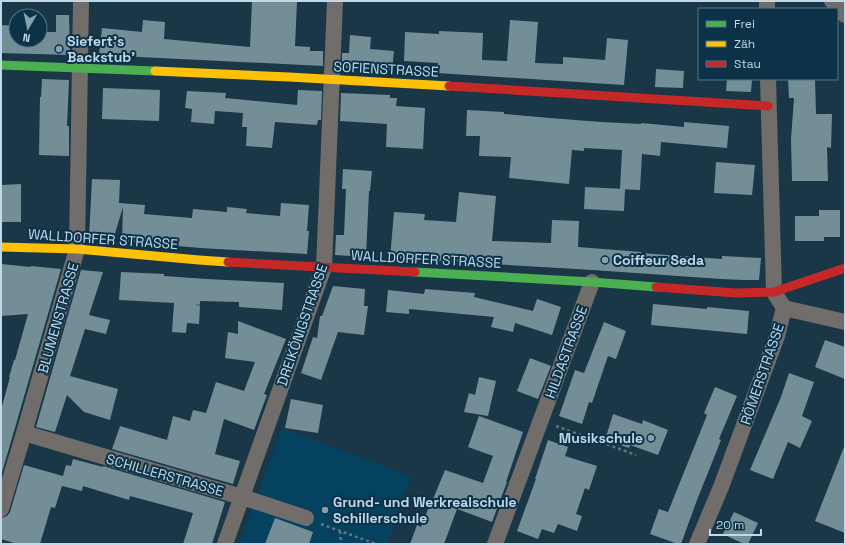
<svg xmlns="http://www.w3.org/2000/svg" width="846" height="545" viewBox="0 0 846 545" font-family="'Space Grotesk',sans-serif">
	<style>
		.built { fill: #044260 }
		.building { fill: #748e98 }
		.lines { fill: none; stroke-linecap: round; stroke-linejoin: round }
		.path { stroke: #6b7173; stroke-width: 2.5; stroke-dasharray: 3 3; stroke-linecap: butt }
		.street { stroke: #706d6b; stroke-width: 16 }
		.fast { stroke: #4caf50; stroke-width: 9 }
		.slow { stroke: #ffc107; stroke-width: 9 }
		.jam { stroke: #c62828; stroke-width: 9 }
		.poi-dot { fill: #86a0b0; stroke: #0c3247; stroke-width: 1.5 }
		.labels { text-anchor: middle; stroke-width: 4; stroke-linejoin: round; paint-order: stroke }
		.poi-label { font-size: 14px; font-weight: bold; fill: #c0d8e9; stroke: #0c3247; text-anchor: start }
		.street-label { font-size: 14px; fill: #c0d8e9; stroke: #0c3247 }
	</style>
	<rect width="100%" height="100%" fill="#193746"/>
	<!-- built -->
	<path class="built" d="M282,428L411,476L387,544H239Z"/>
	<!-- building -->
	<path class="building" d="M252,1H297L295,46L310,47V51H323V66L99,55L102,28L142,32L143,20L165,22L164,39L250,47Z
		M56,15H69L70,55L1,53V25L16,26V40H44V32H56Z
		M510,20L538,22L535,63L563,64V57L605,60L607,38L628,40L624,85L437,73L438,63L404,61L405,32L439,34V31L483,33L482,60L507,61Z
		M350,35L371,37L370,49L394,51L392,70L342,68V53H349Z
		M656,69L684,71L683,88L655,87Z
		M42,79L69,80L67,126H69V156L39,155L40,97H41Z
		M727,79H752L751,92L726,91Z
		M788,79H815L816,114H832L831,148L827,147L828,181H792L791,139L794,98H789Z
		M103,88L160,90L159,121L102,119Z
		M298,90L322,91L321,120H318L317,125L275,122L272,148L246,146L247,127H242L243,113L215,111L214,124L191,122L192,109L185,108L187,91L226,93L225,98L297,105Z
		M341,93L390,95V98H397L396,106L425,108L423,149L386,147L387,124L340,121Z
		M467,110L504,112V114L550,118L601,122L641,124V123L684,127V122L729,126L727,148L661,142L660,156L642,154L640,190L620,189L622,150L584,148V151L572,150L569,184L509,178L511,157L479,156L480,136H466Z
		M716,162L755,165L752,195L714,193Z
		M343,169L372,171L370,191H369L366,257L335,255L336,235H344L346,189H342Z
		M92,179L120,180L119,203L145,205L144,214L192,218L193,209L227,212V207L247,209L246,213L280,216L281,203L309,205L307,231H309L307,254L200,248L122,241L123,207L113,240L89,238Z
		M21,184V222H1V185Z
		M585,187L625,189L624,211L584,209Z
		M459,192L496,196L492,241L551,243L552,220L579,221L578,247L641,252V253L722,259V256L761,258L759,280H744L721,279L593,270L390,258L394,212L425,214L424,220L456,222Z
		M819,210H840V237H824V241H795V216H819Z
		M1,264L31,267V266L61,269L1,476V410L10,377H9L14,360H15L28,314L1,316Z
		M81,270L103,272L89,315L110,320L106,334L85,329L70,376L118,389L110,420L84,412L67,395L55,432L36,427Z
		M121,272L164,274V276L207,279L284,283L282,310L239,307V302L200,301V305L195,304L200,306L199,324L187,323L186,333L172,332L174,303L119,300Z
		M333,286L365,289L364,306H368L364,335L338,332L321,380L301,373L313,337L317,338L320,316H322Z
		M425,289L475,293L474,297L533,311L537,299L561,307L552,335L515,323L513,332L491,327L494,317L409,309V314L386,312L388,290L424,294Z
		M653,304L707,309V307L749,311L747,334L705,330L651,325Z
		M238,321L286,339L264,394L267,395L254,430L224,419L215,454L240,461L233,484L112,449L120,426L167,440L173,416L190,421L193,410L206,413L216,382L244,391L255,362L225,358L228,332L238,334Z
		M604,322L626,331L616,359L608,356L592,403L589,402L582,424L559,416L575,370L584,373Z
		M825,340L845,347V379L815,367Z
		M530,358L551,366L538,399L517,391Z
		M789,373L814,382L802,416L812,421L800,448L788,442L773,479L750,470L781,397Z
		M479,377L496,381L488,416L464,412L469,393L475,395Z
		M715,387L737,396L719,439L721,440L697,500L681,544H678L650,534L659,509L668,512L707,415L704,413Z
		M291,399L323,405L318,433L285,428Z
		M613,414L642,424L643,420L668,430L658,455L630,445L629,448L605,440Z
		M479,416L523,432L506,482H507L492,522L457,509L444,544H410L417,525L421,527L430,504H431L445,470L483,483L493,456L468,447Z
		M548,440L568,447L565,456L597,466L589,490L585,488L576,514L582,516L577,531L558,524L554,533L542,529L538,539L517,531L536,479H535Z
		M844,447H845V533L815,521Z
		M73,459L103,467V466L225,502L212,544H183L193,513L130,496L129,500L83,486L82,491L62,486L55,508L51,507L40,544H17L1,539V518L7,516L10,512L24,465L63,476L66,465L71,466Z
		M734,512L758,523L748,544H744L723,534Z
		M275,518L313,532L309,544H265Z"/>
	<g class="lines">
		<!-- path -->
		<path class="path" d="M556,426L636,455
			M321,524L376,544
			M340,531L341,544"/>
		<!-- street -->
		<path class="street" d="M767,1V9
			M832,1L845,15
			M784,308L845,322
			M24,433L242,497L306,518
			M1,509L24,433L77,249L81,1
			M225,544L324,267L335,1
			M495,544L592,282
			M697,544L721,487L777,336L784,308L774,292L768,79"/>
		<!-- fast -->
		<path class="fast" d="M1,65L155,71
			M415,272L592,282L656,287"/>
		<!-- slow -->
		<path class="slow" d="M155,71L289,77L449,86
			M1,247L77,249L199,260L228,262"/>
		<!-- jam -->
		<path class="jam" d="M449,86L768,106
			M228,262L415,272
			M656,287L736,293L774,292L845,268"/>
	</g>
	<!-- markers -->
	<g class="poi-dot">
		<circle cx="59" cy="49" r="4"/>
		<circle cx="605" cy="260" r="4"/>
		<circle cx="651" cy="438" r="4"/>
		<circle cx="325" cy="510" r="4"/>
	</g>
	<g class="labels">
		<!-- poi labels -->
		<g class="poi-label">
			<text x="67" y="46">Siefert's<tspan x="67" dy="16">Backstub'</tspan></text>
			<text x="613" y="265">Coiffeur Seda</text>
			<text x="643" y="443" text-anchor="end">Musikschule</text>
			<text x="333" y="507">Grund- und Werkrealschule<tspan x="333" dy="16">Schillerschule</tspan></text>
		</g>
		<!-- street labels -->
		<g class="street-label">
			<text transform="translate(386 69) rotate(3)" y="5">SOFIENSTRASSE</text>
			<text transform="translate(103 239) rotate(4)" y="5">WALLDORFER STRASSE</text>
			<text transform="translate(426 259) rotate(3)" y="5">WALLDORFER STRASSE</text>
			<text transform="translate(58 318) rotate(-74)" y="5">BLUMENSTRASSE</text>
			<text transform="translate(302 325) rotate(-71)" y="5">DREIKÖNIGSTRASSE</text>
			<text transform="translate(566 352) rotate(-70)" y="5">HILDASTRASSE</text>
			<text transform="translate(762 374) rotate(-71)" y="5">RÖMERSTRASSE</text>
			<text transform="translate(165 475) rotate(16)" y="5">SCHILLERSTRASSE</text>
		</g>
	</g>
	<!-- border -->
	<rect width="846" height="545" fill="none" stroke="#c0d8e9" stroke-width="4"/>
	<!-- legend -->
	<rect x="698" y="8" width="140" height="72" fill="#0c3247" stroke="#547488"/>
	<rect x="706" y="21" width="20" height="6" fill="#4caf50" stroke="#547488"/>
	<text x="734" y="28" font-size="12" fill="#c0d8e9">Frei</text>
	<rect x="706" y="41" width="20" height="6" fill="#ffc107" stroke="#547488"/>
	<text x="734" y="48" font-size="12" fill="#c0d8e9">Zäh</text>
	<rect x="706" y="61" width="20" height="6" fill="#c62828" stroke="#547488"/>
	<text x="734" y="68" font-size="12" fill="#c0d8e9">Stau</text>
	<!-- north arrow -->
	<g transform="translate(28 28) rotate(189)"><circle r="19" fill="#0c3247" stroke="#547488"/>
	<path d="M0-3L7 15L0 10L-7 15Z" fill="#86a0b0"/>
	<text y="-6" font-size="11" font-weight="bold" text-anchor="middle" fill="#c0d8e9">N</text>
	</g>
	<!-- scale -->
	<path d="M710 529v6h51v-6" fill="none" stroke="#c0d8e9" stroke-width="2"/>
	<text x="716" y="529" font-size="12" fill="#c0d8e9" stroke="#0c3247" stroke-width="3" paint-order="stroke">20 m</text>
</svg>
